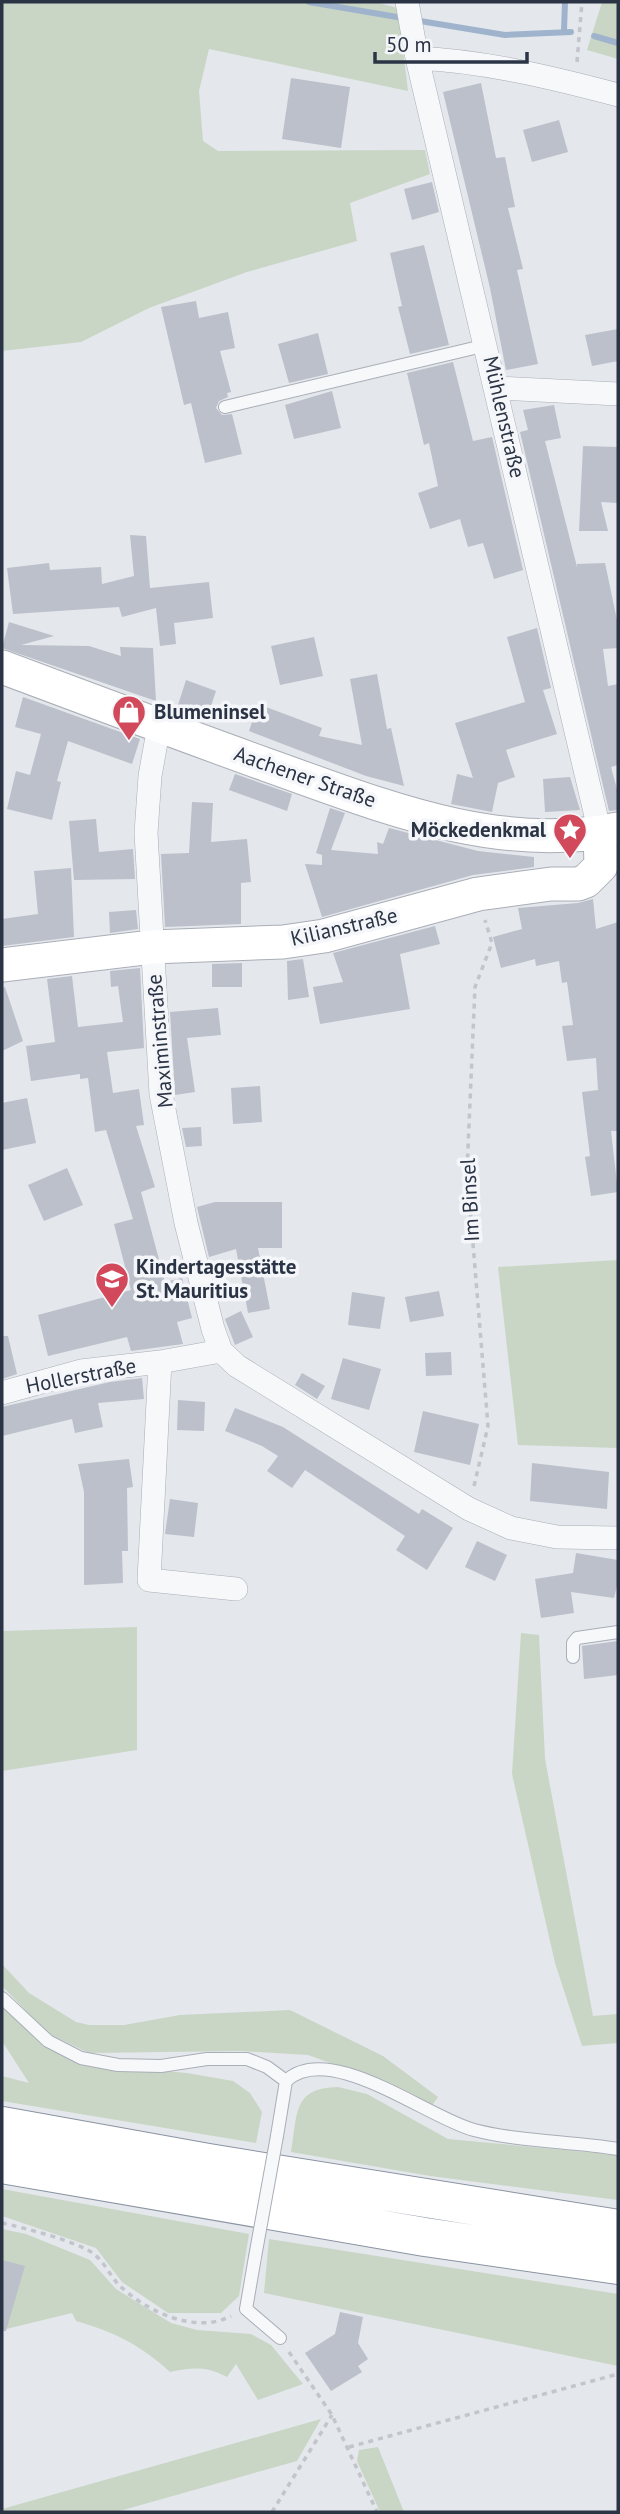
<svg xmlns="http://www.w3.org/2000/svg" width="620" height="2514" viewBox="0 0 620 2514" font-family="'PT Sans',sans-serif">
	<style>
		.green { fill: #c9d6c5 }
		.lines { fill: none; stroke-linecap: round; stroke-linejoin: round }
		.stream { stroke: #9fb4cc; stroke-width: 6 }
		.building { fill: #bbc0ca }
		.lane-casing { stroke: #a9aeb7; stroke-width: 14 }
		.street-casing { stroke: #a9aeb7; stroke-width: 24 }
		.secondary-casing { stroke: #a9aeb7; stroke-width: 35 }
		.highway-casing { stroke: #8b94a3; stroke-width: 40 }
		.path { stroke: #c2c5cb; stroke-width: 3.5; stroke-dasharray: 5 5; stroke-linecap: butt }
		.lane { stroke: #f7f8fa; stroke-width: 12 }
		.street { stroke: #f7f8fa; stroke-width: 23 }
		.secondary { stroke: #fff; stroke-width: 33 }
		.highway { stroke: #fff; stroke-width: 38 }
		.lane-bridge-casing { stroke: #a9aeb7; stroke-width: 14; stroke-linecap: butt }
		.lane-bridge { stroke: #f7f8fa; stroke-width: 12 }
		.labels { text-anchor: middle; stroke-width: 7; stroke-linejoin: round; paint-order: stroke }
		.street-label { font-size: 21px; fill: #2b3445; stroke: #f4f6f9 }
		.poi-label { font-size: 21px; font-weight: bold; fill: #2b3445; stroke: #f4f6f9; text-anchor: start }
	</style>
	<rect width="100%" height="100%" fill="#e4e7ec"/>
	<!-- green -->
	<path class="green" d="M2,2H375L398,8L408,91L209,49L199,91L203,141L218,151L425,150L430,174L350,203L357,241L247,272L149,308L81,342L2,351Z
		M602,2H618V59L587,50Z
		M618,1260V1448L518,1445L498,1267Z
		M137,1627V1750L2,1771V1631Z
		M521,1633L539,1635L545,1759L593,2016L618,2014V2043L582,2046L555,1963L512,1774Z
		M2,1964L29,1993L76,2022L89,2025H124L180,2015L290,2010L383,2056L438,2097L431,2107L367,2076L308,2055L241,2051L89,2053L47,2033L2,1986Z
		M2,2007L39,2041L85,2064L187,2073L233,2081L250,2093L262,2112L256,2143L2,2101V2076L29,2083L2,2041Z
		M338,2087L367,2094L448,2139L618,2155V2200L430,2176L291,2152C298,2114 292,2088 338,2087Z
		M2,2189L249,2234L239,2296L221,2313H168L122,2282L96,2248L2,2216Z
		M2,2229L26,2234L90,2260L116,2289L171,2323L197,2330L251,2334L271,2345L303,2384L258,2400L236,2364L227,2377C208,2366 192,2367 170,2372C141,2345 114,2332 76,2321L72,2313L2,2330Z
		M269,2239L618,2294V2366L264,2293Z
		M321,2419L297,2461L116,2512H2V2509Z
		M378,2447L404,2512H380L357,2461L359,2450Z"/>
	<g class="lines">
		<!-- stream -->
		<path class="stream" d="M309,2L403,18
			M414,20L505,35L571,32
			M564,30L565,2
			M594,36L618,43"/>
	</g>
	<!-- building -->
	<path class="building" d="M291,78L350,87L341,148L282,139Z
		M481,83L496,158L505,157L515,207L508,208L523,269L517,270L538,364L506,370L490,288L443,92Z
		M559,120L568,152L532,162L523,130Z
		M432,182L439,212L412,220L404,189Z
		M424,245L449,345L410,354L398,307L402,306L390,253Z
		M196,301L199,318L228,312L235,348L220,351L231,392L227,393L228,397L219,401L216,408L222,415L232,414L242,454L205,463L191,403L184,405L161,307Z
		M618,329V361L592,366L585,335Z
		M318,333L328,374L289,383L278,344Z
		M453,362L473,441L492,437L523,570L494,579L483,543L468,547L460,519L430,529L418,493L438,486L429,443L424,445L407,373Z
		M332,391L341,428L294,439L285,405Z
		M554,405L561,438L545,441L577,567V564L605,563L618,625V648L603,649L608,686L618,684V765L611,767L618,793V810L609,811L520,432L528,430L523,410Z
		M583,446L618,447L617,503L601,502L608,531H579Z
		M130,535L146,536L150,588L209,582L213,618L174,623L176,644L160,646L156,608L122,617L119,607L13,614L7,568L49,563L50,570L101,567L102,584L134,576Z
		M9,622L54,636L21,645L89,646L121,656L120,647L153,648L156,701L2,648Z
		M537,628L551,688L543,690L557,734L506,750L515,777L498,783L492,812L451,804L457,774L473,778L455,723L525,702L507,637Z
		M314,637L323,676L280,685L271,646Z
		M377,674L387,729L391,728L404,786L366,776L249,731L258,704L322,728L319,736L362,745L350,679Z
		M186,680L216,691L207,718L177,708Z
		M23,697L140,739L132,764L68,741L57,781L61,782L52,820L7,809L16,771L30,775L41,734L15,727Z
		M235,774L292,794L287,811L229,790Z
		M570,777L580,810L545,812L543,779Z
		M192,802L213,803L211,842L247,839L251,882L241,883V924L165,927L161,854L189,853Z
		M330,808L345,813L331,850L378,854L377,842L383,844L389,828L478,851L534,857V867L473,875L322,917L305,864L322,865V855L316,853Z
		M96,819L99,852L133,849L135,879L74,880L69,821Z
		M71,868L74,937L2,946V919L38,914L34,871Z
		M593,899L596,929L618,922V1131H611L618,1192L591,1196L585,1157L590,1156L582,1092L598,1090L596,1058L567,1061L562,1026L573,1025L567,982L562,983L559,961L536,966L535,959L501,968L493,937L522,929L518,908L578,903Z
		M136,910L138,929L110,933L109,912Z
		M435,926L440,944L400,954L410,1009L320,1024L313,987L343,982L333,953Z
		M303,959L309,997L288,1000L287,961Z
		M242,963V987H212V964Z
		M140,968L144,1048L107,1052L113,1093L139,1089L144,1125L136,1126L155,1187L141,1192L165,1282L182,1278L192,1318L177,1322L183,1344L131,1351L127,1337L48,1356L38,1315L131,1290L114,1224L133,1219L106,1130L95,1132L88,1078L80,1079V1074L31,1081L26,1046L55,1042L47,979L72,976L78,1027L123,1022L118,986L111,987L110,971Z
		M5,987L23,1041L2,1051V988Z
		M218,1008L221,1035L187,1038L195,1092L175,1095L170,1012Z
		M260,1086L262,1122L233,1124L231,1088Z
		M27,1098L36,1143L2,1150V1103Z
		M201,1127L202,1146L186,1147L182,1128Z
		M67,1168L83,1205L44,1221L28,1185Z
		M215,1202H282V1248H258L270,1309L248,1313L236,1249L209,1257L197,1207Z
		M439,1291L444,1316L410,1322L405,1297Z
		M352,1292L385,1297L380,1329L348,1325Z
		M241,1311L253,1337L235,1345L225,1319Z
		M2,1336H8L17,1374L2,1379Z
		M451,1352L452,1375L426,1376L425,1353Z
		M343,1358L381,1369L369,1410L331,1399Z
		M302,1373L325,1386L317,1399L295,1385Z
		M142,1378L144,1399L98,1403L103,1427L75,1433L72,1419L2,1436V1407L110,1382Z
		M178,1400L205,1402L204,1431L177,1430Z
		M235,1408L283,1427L419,1514L422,1509L453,1528L427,1570L396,1550L405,1536L305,1470L292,1488L267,1471L278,1456L262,1446L225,1431Z
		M423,1411L479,1424L470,1465L414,1452Z
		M129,1459L133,1487L127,1488L128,1551H122L123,1583L84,1585V1492L78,1464Z
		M532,1463L609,1472L607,1509L530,1501Z
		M170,1499L198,1503L194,1537L165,1534Z
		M477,1541L507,1555L495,1581L465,1567Z
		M576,1553L618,1560V1582L614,1598L571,1592L574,1613L541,1618L535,1579L573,1573Z
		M618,1641V1675L584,1679L582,1646Z
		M2,2260L25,2266L6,2331H2Z
		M340,2312L363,2317L358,2343L368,2359L358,2366L362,2372L331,2391L305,2353L335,2334Z"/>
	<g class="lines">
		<!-- lane casing -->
		<g class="lane-casing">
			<path id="lane" d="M225,407L487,345
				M573,1657V1643L577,1638L618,1632
				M2,1998L48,2041L81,2058L118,2065L161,2066L207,2059H247L267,2067L286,2081L277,2136
				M286,2081C329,2040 428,2118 474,2130C521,2142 571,2141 618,2149
				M255,2257L246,2309L280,2338"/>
		</g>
		<!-- street casing -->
		<g class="street-casing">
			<path id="street" d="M407,2L417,58L600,833
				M417,58C484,61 554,78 618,95
				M497,388L618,394
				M159,726L150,776L146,833L161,1094L186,1223L213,1329L221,1351L237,1366L469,1509L511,1528L557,1537L618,1538
				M221,1351L160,1362L149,1580L236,1589
				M2,1393L81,1371L160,1362"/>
		</g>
		<!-- secondary casing -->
		<g class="secondary-casing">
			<path id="secondary" d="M2,667C90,700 178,733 267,765C380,805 496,854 618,829
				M2,965L152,947L283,942L324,936L478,894L551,884H578L586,881L601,866L600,833"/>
		</g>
		<!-- highway casing -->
		<g class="highway-casing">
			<path id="highway" d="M2,2126L208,2163L618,2229
				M2,2164L425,2237L618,2265"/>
		</g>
		<!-- path -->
		<path class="path" d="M577,62L582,2
			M474,1486L488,1426L467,1171L475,987L492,943L485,920
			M2,2223C24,2228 77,2241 94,2254C104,2262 110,2275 118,2284C145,2311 195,2335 231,2316
			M289,2352L332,2415L377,2512
			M349,2447L618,2374
			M272,2512L332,2415"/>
		<!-- lane -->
		<use href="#lane" class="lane"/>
		<!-- street -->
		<use href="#street" class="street"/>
		<!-- secondary -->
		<use href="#secondary" class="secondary"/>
		<!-- highway -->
		<use href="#highway" class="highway"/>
		<!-- lane-bridge casing -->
		<g class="lane-bridge-casing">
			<path id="lane-bridge" d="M255,2257L277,2136"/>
		</g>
		<!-- lane-bridge -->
		<use href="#lane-bridge" class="lane-bridge"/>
	</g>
	<!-- icons -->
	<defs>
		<g id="shop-pin" transform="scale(1.75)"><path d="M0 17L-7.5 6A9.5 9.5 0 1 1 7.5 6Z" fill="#d1495b" stroke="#f4f6f9"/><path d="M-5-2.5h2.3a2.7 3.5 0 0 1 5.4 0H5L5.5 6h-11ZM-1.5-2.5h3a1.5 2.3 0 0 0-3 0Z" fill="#fff"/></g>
		<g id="sight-pin" transform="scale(1.75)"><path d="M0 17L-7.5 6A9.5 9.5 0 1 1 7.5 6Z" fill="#d1495b" stroke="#f4f6f9"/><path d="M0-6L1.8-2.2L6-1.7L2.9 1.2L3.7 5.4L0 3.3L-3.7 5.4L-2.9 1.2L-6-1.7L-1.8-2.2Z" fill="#fff"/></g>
		<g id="school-pin" transform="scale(1.75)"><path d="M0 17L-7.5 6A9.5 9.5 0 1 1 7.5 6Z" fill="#d1495b" stroke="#f4f6f9"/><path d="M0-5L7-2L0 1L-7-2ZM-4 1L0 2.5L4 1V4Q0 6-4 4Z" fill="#fff"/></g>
	</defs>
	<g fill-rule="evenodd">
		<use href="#shop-pin" x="129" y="712"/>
		<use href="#sight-pin" x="570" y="830"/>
		<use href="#school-pin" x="112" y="1279"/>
	</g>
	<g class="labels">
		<!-- street labels -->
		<g class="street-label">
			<text transform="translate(504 417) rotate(77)" y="7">Mühlenstraße</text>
			<text transform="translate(305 777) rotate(19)" y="7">Aachener Straße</text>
			<text transform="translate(344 927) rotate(-13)" y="7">Kilianstraße</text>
			<text transform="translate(160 1041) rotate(-95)" y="7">Maximinstraße</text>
			<text transform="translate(470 1200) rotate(-93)" y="7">Im Binsel</text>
			<text transform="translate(81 1376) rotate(-11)" y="7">Hollerstraße</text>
		</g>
		<!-- poi labels -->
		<g class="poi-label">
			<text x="154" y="719">Blumeninsel</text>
			<text x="546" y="837" text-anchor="end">Möckedenkmal</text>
			<text x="136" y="1274">Kindertagesstätte<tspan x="136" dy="24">St. Mauritius</tspan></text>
		</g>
	</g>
	<!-- border -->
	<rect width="620" height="2514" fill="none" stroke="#2b3445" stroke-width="7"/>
	<!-- scale -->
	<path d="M375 52v10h152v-10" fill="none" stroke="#2b3445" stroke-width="3.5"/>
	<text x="386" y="52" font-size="21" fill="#2b3445" stroke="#f4f6f9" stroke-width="5" paint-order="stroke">50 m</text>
</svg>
